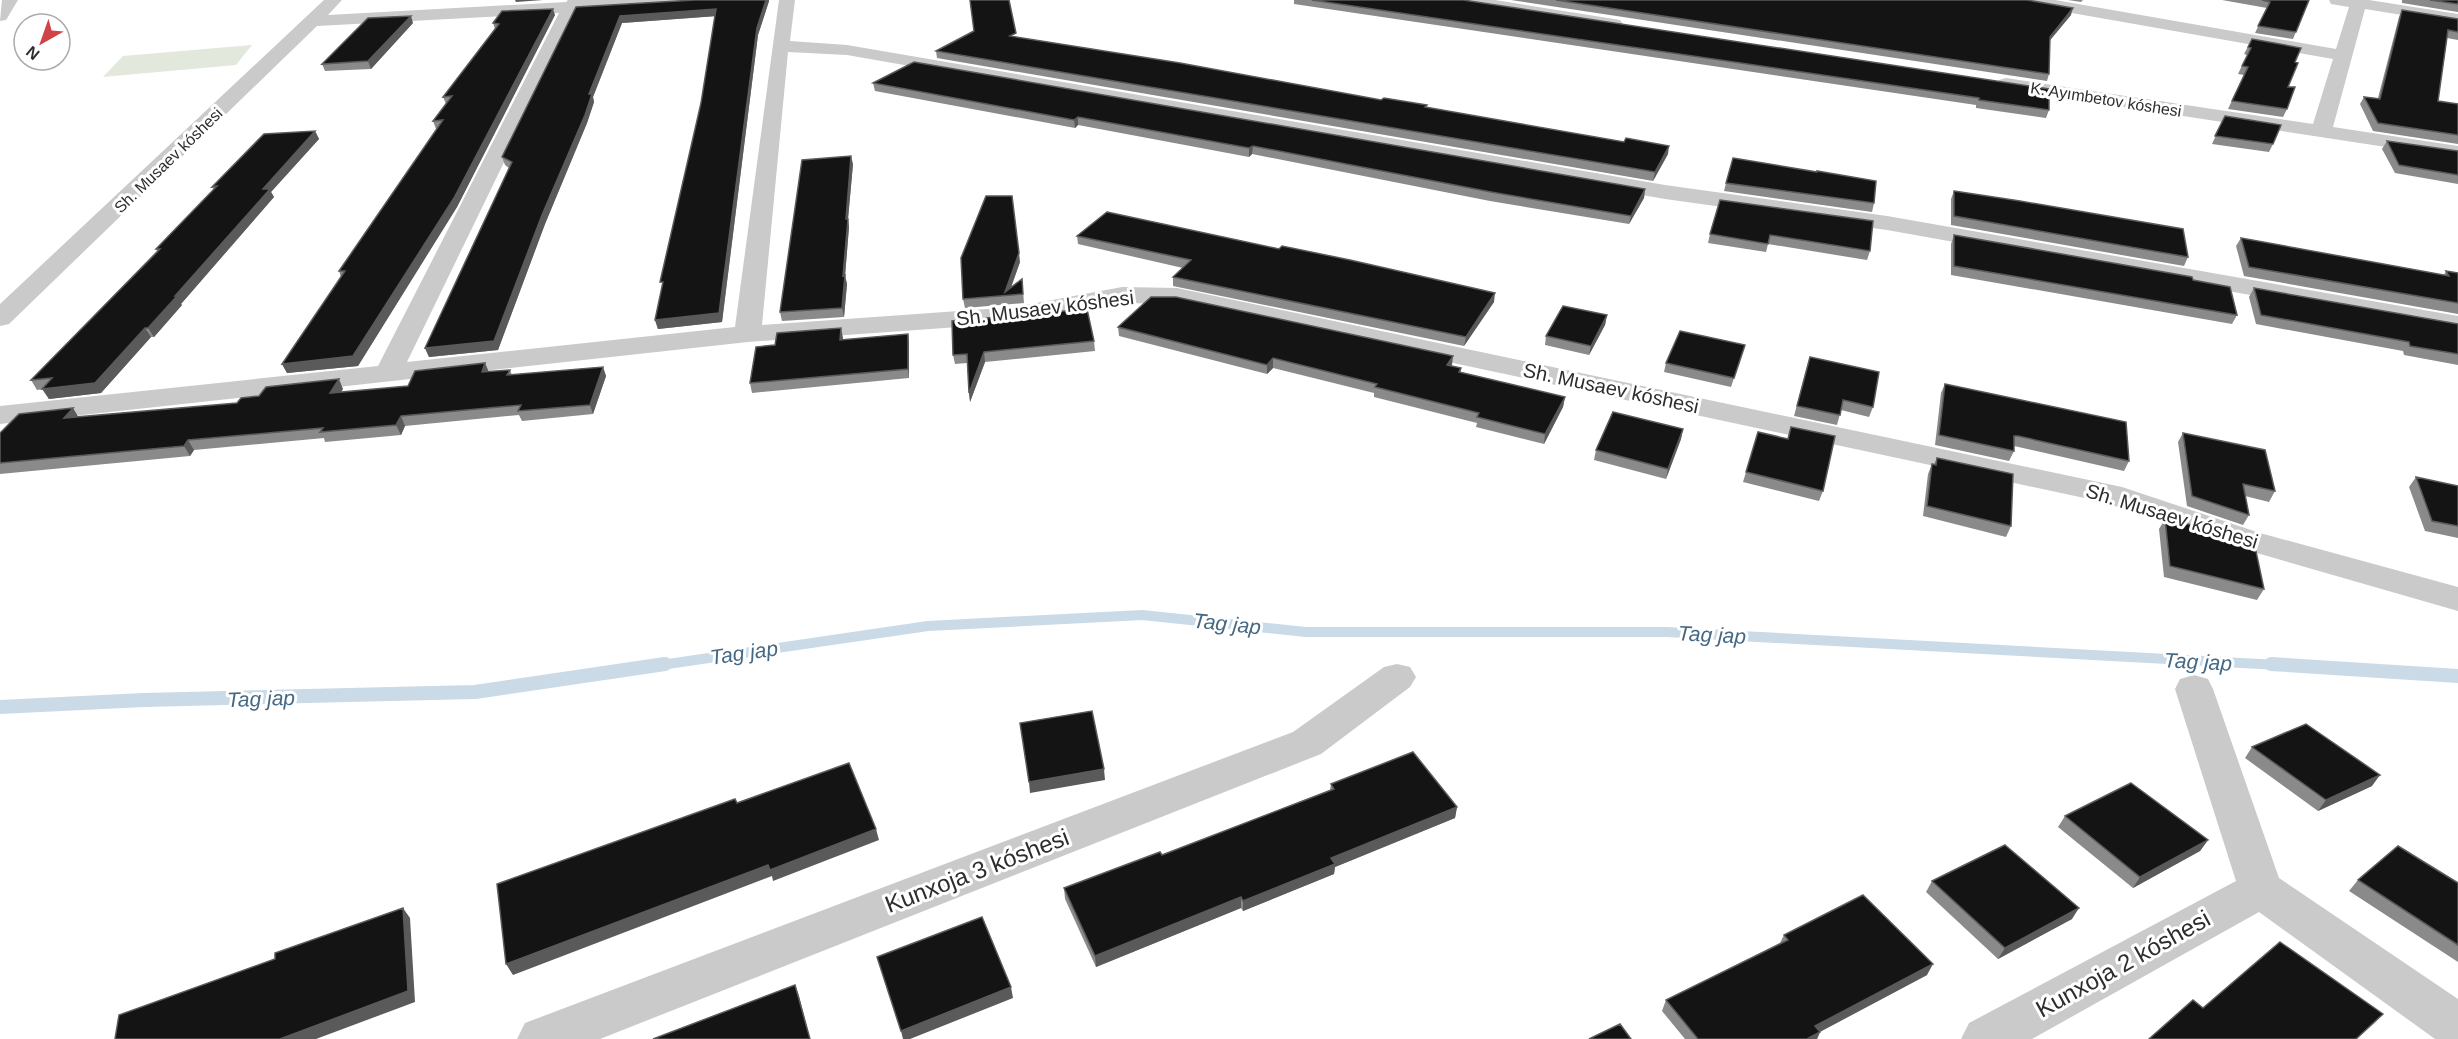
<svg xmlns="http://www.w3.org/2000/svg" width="2458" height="1039" viewBox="0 0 2458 1039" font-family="Helvetica,sans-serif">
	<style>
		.green { fill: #e2e8dc }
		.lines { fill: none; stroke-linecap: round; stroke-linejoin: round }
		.stream-far1 { stroke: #cadae6; stroke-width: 10 }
		.stream { stroke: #cadae6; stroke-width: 14 }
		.minor { fill: #cacaca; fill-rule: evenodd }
		.tertiary { fill: #cacaca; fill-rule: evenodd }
		.wall { fill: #8a8a8a }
		.shaded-wall { fill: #5a5a5a }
		.building { fill: #141414; stroke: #5a5a5a; stroke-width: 1.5 }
		.labels { text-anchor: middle; stroke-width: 6; stroke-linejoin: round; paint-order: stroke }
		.far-street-label { font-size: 16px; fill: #2d2d2d; stroke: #fff }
		.street-label { font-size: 20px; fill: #2d2d2d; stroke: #fff }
		.water-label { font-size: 21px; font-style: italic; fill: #456984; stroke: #fff }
		.near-street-label { font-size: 24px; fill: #2d2d2d; stroke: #fff }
	</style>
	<rect width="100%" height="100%" fill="#fff"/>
	<!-- green -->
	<path class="green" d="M252,45L236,65L103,77L123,56Z"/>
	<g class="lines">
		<!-- stream-far1 -->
		<path class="stream-far1" d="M654,666L928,626L1142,615L1306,632H1666L2299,666"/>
		<!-- stream -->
		<path class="stream" d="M2271,664L2458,676
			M0,707L144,700L475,692L665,664"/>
		<!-- minor -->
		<path class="minor" d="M324,0H342L328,15L566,2L568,0H704L696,5L577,12L407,362L735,327L779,0H795L790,41L847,45L1665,185L1887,216L2458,316V332L1887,230L1665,199L847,55L788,52L762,325L1015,307L1122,287L1177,288L2122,487L2260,533L2458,587V611L2236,547L2103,502L1177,304L1122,303L1015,323L748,342L0,424V406L378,366L559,13L317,26L9,324L0,326V304Z
			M1455,0H1495L1614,19L1620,20L1623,24L1620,28L1614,29L1463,5Z
			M2018,0H2055L2336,49L2349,7L2331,4L2329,0H2369L2458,14V24L2365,9L2333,127L2458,146V158L1999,88L1996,84L1999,80L2006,78L2313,124L2333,59L2026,5Z
			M1397,664L1410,667L1416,677L1410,687L1321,754L600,1039H517L525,1023L1293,732L1384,667Z
			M2194,675L2208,679L2213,689L2279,878L2458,999V1039H2435L2259,912L2032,1039H1961L1969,1023L2236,881L2175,689L2180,679Z"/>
		<!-- tertiary -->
		<path class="tertiary" d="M2,0H18L6,20L0,21Z"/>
	</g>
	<!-- wall -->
	<path class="wall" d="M1294,0H1463L2049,110L2046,118L1976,108V105L1294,4Z
		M1511,0H2027L2071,15L2050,40L2049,74L2047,81Z
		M2068,0H2083L2081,2Z
		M2222,0H2309L2293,39L2255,33L2267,8Z
		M2402,0H2458V12L2402,3Z
		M769,1L758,35L722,322L658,329L655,320L701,103L715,16L622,23L593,97L594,102L587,123L545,224L498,350L429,357L425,348L509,168L505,165L502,157L576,7Z
		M2402,10L2458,19V40L2447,38L2438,101L2458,104V144L2373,131L2360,104L2364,97L2378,98L2399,17Z
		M555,15L457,207L358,366L287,373L282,364L341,277L339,271L437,129H436L433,121L446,104L443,97L495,29L493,23Z
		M413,23L371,69L325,71L322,64Z
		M974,31L1016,37L1381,100L1427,105V107L1668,154L1653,181L937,58L936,51Z
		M2252,39L2295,62L2288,87L2287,109L2283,117L2228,109L2244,75L2238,74L2247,55L2244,54Z
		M873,83L1645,189L1644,198L1629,224L1490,201L1252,154L1249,157L1078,125L1075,128L875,91Z
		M2225,116L2273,144L2269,152L2212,144Z
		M315,131L319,139L271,192L274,197L181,304L182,305L154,337H151L101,393L49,399L43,389L37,390L31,380L157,251L156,249L214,190L212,187Z
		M2387,141L2458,151V184L2395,173L2382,149Z
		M853,164L848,219L849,227L845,276L847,284L844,317L782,321L780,312Z
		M1726,183L1874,203L1872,212L1724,191Z
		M1954,191L2188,257L2184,266L1951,225V199Z
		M1873,221L1870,251L1867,260L1768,244L1766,252L1708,243L1710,234Z
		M1954,235L2193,280L2237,315L2232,324L1951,275V244Z
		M1077,236L1279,249L1494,302L1464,346L1173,286V277L1183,268L1078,244Z
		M2241,238L2444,275L2446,271L2458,273V314L2244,276L2236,246Z
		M1020,262L1011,288L1022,279L1024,303L965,308L963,299Z
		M2254,288L2458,324V365L2404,355L2403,351L2256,324L2249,297Z
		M1607,315L1605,325L1589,355L1545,345L1546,336Z
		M1118,327L1452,365L1451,366L1461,368V372L1565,397L1563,407L1544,444L1476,427L1477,423L1374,397V393L1273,368L1267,374L1119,336Z
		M841,328L842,340L908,334L909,343V378L752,393L750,383L775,345Z
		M1094,341L1095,351L985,362L970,402L967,363L955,364L953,355Z
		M1745,345L1731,387L1664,372L1666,363Z
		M485,363L489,372L510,370L512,375L603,367L606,376L593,414L522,421L519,415L405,426L401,435L325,442L324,438L194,450L190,456L0,474V433L79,417L237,403L343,389L341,392L408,386Z
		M1807,367L1873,407L1869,417L1841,410L1837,425L1794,416Z
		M1945,384L2129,461L2124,471L2014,446V451L2009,461L1935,445L1941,393Z
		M1791,427L1823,491L1819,501L1743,482L1758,432L1788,439Z
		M1683,429L1681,439L1666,479L1594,460L1596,450Z
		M2183,433L2275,491L2269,502L2245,496L2249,515L2243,525L2187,506L2178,442Z
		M1937,458L2011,526L2006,537L1923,516L1928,474L1932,464H1934Z
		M2416,477L2458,486V538L2425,531L2409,487Z
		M2165,519L2195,526L2196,524L2264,589L2257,600L2164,577L2159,529Z
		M2252,747L2372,786L2318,811L2245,758Z
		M1331,784L1457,807L1455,818L1335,867L1334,874L1243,911L1241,908L1096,967L1065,899L1064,888L1162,855L1330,790Z
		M2065,816L2208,840L2200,851L2133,888L2058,827Z
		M2358,880L2458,883V962L2349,891Z
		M1932,881L2072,919L1998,959L1926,892Z
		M1784,935L1927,975L1820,1032L1817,1039H1685L1662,1011L1666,1000L1780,943Z"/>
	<!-- shaded-wall -->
	<path class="shaded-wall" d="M515,0H543L516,2Z
		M766,0H769V1L758,35L722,322L658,329L655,320L757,28Z
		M2073,8L2071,15L2047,44L2050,37Z
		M553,9L555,15L457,207L358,366L287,373L282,364Z
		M716,9L718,16L622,23L593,97L594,102L587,123L545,224L498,350L429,357L425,348L589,94L620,16Z
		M411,16L413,23L371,69L368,61Z
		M1078,117V125L1075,128L1074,120Z
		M315,131L319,139L271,192L274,197L181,304L182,305L154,337L148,328L263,189Z
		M1253,146L1252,154L1249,157V148Z
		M1669,146L1668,154L1653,181L1655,172Z
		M851,156L853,164L848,219L849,227L845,276L847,284L844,317L842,308L843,276L846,219Z
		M1645,189L1644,198L1629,224L1631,216Z
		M1019,253L1020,262L1008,295L1005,292Z
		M1495,293L1494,302L1464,346L1466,337Z
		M1607,315L1605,325L1589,355L1591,346Z
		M145,328L151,337L101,393L49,399L42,389Z
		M841,328L843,338L842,349L840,340Z
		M908,334L909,343V378L908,369Z
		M984,352L985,362L970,402L969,393Z
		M1453,356L1452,365L1446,374L1447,365Z
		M1273,358V368L1267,374V365Z
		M485,363L489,373L482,372Z
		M603,367L606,376L593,414L590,405Z
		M339,379L343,389L334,403L330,393Z
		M1565,397L1563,407L1544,444L1545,434Z
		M73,408L79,418H64Z
		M401,416L405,426L401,435L396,425Z
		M1683,429L1681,439L1666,479L1668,469Z
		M188,440L194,450L190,456L184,446Z
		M1104,769L1105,780L1030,793L1029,782Z
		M2380,775L2372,786L2318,811L2326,800Z
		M1457,807L1455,818L1335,867L1334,874L1243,911V901L1331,858Z
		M876,829L879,840L773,881L772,876L513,975L506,964L768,865Z
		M2208,840L2200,851L2133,888L2140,877Z
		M1241,897V908L1096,967L1095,956Z
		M403,908L410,918L415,1002L316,1039H280Z
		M2079,908L2072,919L1998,959L2005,948Z
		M1933,964L1927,975L1810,1037L1815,1026Z
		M795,985L799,996L810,1039Z
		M1011,987L1013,998L910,1039H903L901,1031Z
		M1820,1032L1817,1039H1807Z"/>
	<!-- building -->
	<path class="building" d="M695,0H766L757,28L719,313L655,320L663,282H660L701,103L716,9L620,16L589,94H592L585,115L542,215L494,341L425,348L512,162L502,157L576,7Z
		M970,0H1009L1016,33L1010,36L1180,63L1381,100L1384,98L1427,105L1425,107L1624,142L1626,138L1669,146L1655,172L936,51L974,31Z
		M1312,0H1463L2049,89V110L1979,100V98Z
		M1556,0H2027L2073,8L2050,37L2049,74Z
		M2262,0H2309L2296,32L2258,26L2270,2Z
		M2430,0H2458V4Z
		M553,9L454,198L353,356L282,364L345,271H339L443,120L433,121L452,96L443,97L499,24L493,23L502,11Z
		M2402,10L2458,19V32L2448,30L2438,101L2458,104V135L2378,123L2364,97L2380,99Z
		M411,16L368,61L322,64L368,18Z
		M2252,39L2301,48L2295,62L2298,63L2288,87H2295L2287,109L2232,101L2248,67L2242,66L2251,48L2248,47Z
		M914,62L1645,189L1631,216L1491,192L1253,146L1249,148L1078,117L1074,120L873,83Z
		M2225,116L2281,125L2273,144L2215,136Z
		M315,131L263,189H270L175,296H177L148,328H145L95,383L42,389L52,378L31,380L160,249H156L217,186L212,187L264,134Z
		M2387,141L2458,151V175L2399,165Z
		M851,156L846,219H848L843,276L845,275L842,308L780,312L802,160Z
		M1733,158L1817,172V171L1876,181L1874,203L1726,183Z
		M1954,191L2020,201L2183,229L2188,257L1954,216Z
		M986,196H1012L1019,253L1005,292L1022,279L1023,294L963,299L961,258Z
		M1720,200L1873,221L1870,251L1770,235L1768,244L1710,234Z
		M1107,212L1279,249L1282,246L1350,260L1495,293L1466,337L1173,277L1191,260L1077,236Z
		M1954,235L2192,277L2193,280L2230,287L2237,315L1954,266Z
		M2241,238L2449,276L2446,271L2458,273V303L2249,267Z
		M2254,288L2458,324V354L2410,346L2409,342L2261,315Z
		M1151,297H1176L1453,356L1447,365L1461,368L1459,372L1565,397L1545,434L1477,417L1479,413L1375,387L1377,384L1273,358L1267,365L1118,327Z
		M1563,306L1607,315L1591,346L1546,336Z
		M1087,309L1094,341L984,352L969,393L967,354L953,355L952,321Z
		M841,328L840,340L908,334V369L750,383L756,347L775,345L777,333Z
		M1680,331L1745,345L1734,378L1666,363Z
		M1810,357L1879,372L1873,407L1843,400L1840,415L1797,406Z
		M485,363L482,372L510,370L507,375L603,367L590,405L518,411L521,405L401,416L396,425L320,432L323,428L188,440L184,446L0,463V433L19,414L73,408L64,418L237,403L241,398L259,396L266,387L339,379L330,393L408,386L415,371Z
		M1945,384L2126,422L2129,461L2018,436H2014V451L1939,435Z
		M1613,412L1683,429L1668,469L1596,450Z
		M1791,427L1835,436L1823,491L1746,472L1758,432L1788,439Z
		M2183,433L2265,450L2275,491L2243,484L2249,515L2192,496Z
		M1937,458L2013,474L2011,526L1927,506L1932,464L1936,465Z
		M2416,477L2458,486V526L2432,521Z
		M2165,519L2197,526L2196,524L2254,542L2264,589L2170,566Z
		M1092,711L1104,769L1029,782L1020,723Z
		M2306,724L2380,775L2326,800L2252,747Z
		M1413,752L1457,807L1331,858L1335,864L1243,901L1241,897L1095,956L1064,888L1160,852L1162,855L1334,789L1331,784Z
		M849,763L876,829L770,870L768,865L506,964L497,884L735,799L737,803Z
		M2131,783L2208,840L2140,877L2065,816Z
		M2005,845L2079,908L2005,948L1932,881Z
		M2398,846L2458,883V945L2358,880Z
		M1863,895L1933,964L1815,1026L1820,1032L1807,1039H1698L1666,1000L1788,940L1784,935Z
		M403,908L408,991L280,1039H115L119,1015L275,959V953Z
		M982,917L1011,987L901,1031L877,957Z
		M2280,942L2383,1014L2356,1039H2149L2193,1000L2203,1008Z
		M795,985L810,1039H653Z
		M1620,1024L1631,1039H1589Z"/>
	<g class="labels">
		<!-- far-street labels -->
		<g class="far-street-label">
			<text transform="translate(2106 99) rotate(9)" y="6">K. Ayımbetov kóshesi</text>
			<text transform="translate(168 160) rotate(-44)" y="6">Sh. Musaev kóshesi</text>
		</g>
		<!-- street labels -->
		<g class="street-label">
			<text transform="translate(1045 308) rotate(-7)" y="7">Sh. Musaev kóshesi</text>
			<text transform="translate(1611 388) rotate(12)" y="7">Sh. Musaev kóshesi</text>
			<text transform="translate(2172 516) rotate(17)" y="7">Sh. Musaev kóshesi</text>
		</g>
		<!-- water labels -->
		<g class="water-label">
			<text transform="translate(1227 624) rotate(6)" y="7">Tag jap</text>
			<text transform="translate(1712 635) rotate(3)" y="7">Tag jap</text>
			<text transform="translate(744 653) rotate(-8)" y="7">Tag jap</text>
			<text transform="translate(2198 662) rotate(3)" y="7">Tag jap</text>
			<text transform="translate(261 699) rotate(-2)" y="7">Tag jap</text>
		</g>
		<!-- near-street labels -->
		<g class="near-street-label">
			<text transform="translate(977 871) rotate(-21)" y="8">Kunxoja 3 kóshesi</text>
			<text transform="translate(2123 964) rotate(-29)" y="8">Kunxoja 2 kóshesi</text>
		</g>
	</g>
	<!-- north arrow -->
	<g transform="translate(42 42) rotate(220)"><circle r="28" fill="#ffffff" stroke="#ababab" stroke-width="1.5"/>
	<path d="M0-4.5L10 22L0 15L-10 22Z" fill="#cf4447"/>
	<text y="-9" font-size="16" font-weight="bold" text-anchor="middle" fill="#2d2d2d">N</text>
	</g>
</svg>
